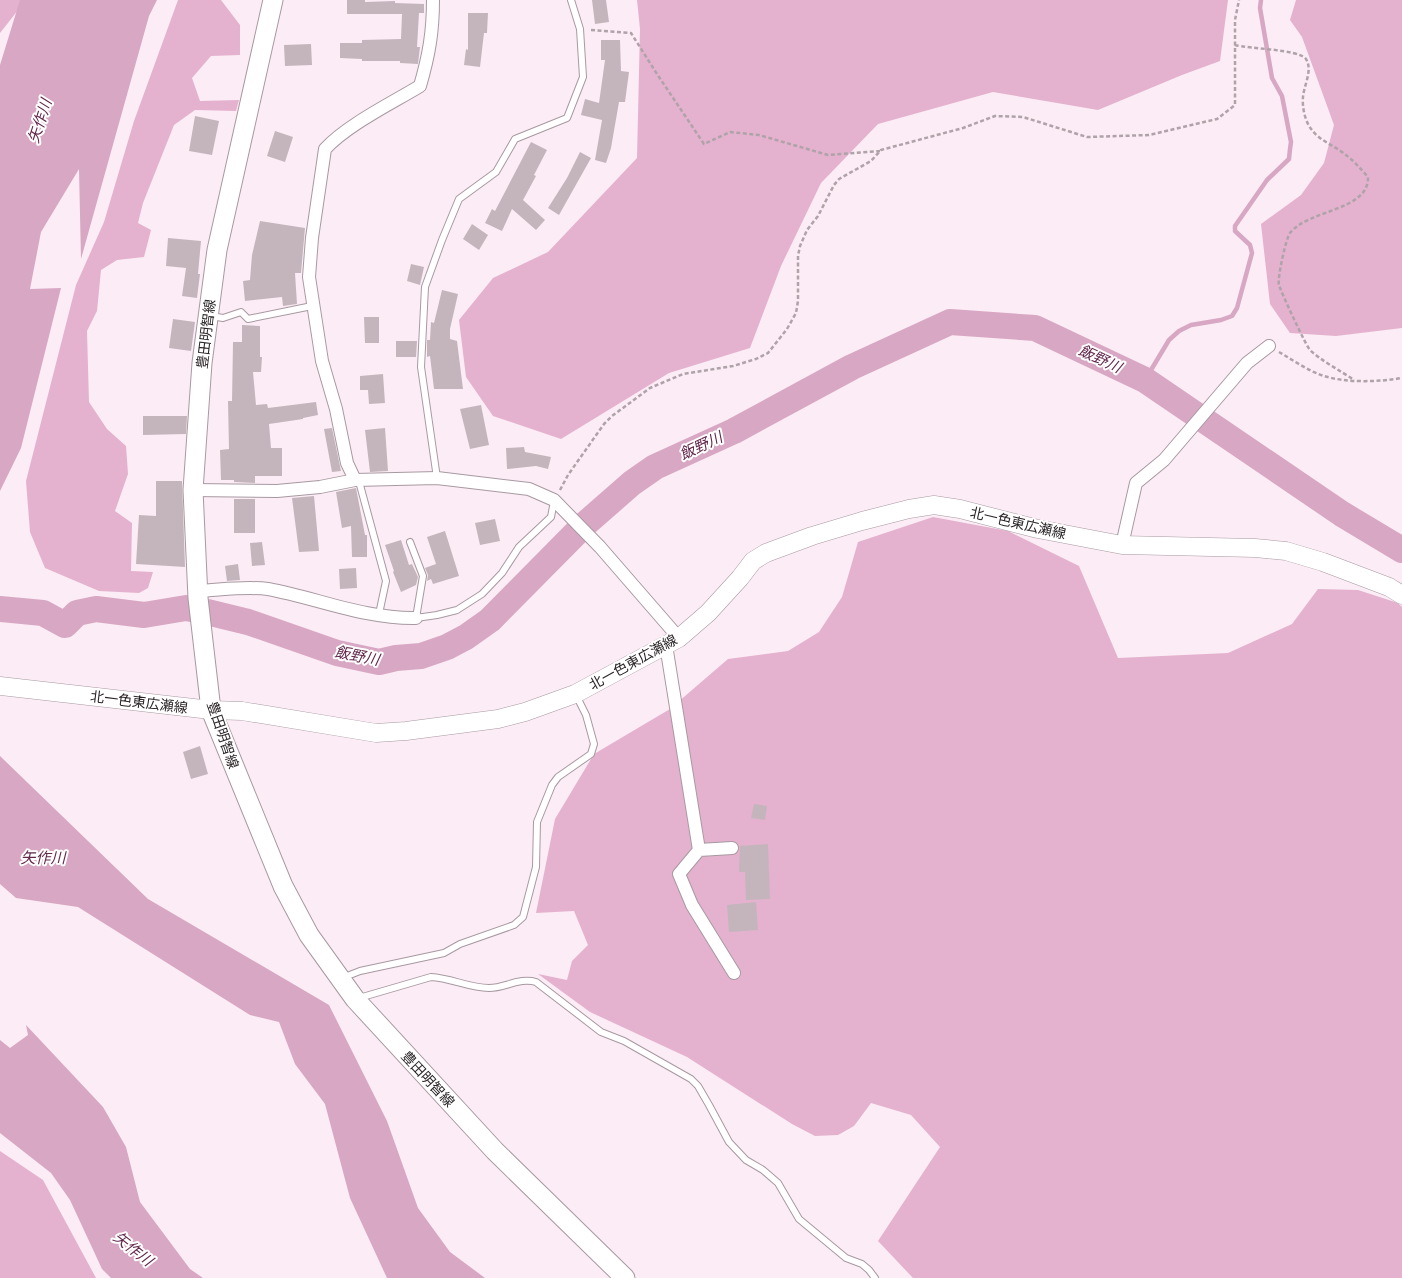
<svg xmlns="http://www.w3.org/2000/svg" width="1402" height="1278" viewBox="0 0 1402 1278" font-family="'PT Sans Narrow','Noto Sans JP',sans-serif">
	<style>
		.forest { fill: #e4b2ce }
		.water { fill: #d8a7c3 }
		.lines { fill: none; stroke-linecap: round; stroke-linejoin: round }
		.stream { stroke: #d8a7c3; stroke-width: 4.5 }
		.river { stroke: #d8a7c3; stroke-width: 26 }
		.building { fill: #c4b5bd }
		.service-casing { stroke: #a899a1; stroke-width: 8 }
		.minor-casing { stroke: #a899a1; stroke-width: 14 }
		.secondary-casing { stroke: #a899a1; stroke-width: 19 }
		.primary-casing { stroke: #a899a1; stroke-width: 21 }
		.path { stroke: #afa3a9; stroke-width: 2.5; stroke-dasharray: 4 2.5; stroke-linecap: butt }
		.service { stroke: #fff; stroke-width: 6 }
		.minor { stroke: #fff; stroke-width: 12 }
		.secondary { stroke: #fff; stroke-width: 18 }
		.primary { stroke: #fff; stroke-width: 19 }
		.labels { text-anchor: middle; stroke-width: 4; stroke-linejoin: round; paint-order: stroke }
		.street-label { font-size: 14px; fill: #2a2427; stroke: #fff }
		.water-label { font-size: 15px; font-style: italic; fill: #62274c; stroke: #fff }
	</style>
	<rect width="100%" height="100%" fill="#fcecf5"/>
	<!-- forest -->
	<path class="forest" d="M0,0H26L0,33Z
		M178,0H221L240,25V55L211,56L192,78L200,101L239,100L236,111L195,110L174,125L143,203L138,223L151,230L144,257L117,260L101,270L97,311L87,331L89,402L107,429L126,446L128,474L115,511L132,523L131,571L153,572L148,588L139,593L99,591L45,568L30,532L26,481L76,285L104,222L134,121Z
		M637,0H1228L1220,61L1182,75L1098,110L993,92L878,124L821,183L781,266L750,348L669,373L561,439L493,416L466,377L459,320L493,278L548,252L637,158L640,29Z
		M1296,0H1402V328L1336,336L1290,333L1270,304L1261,224L1301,195L1324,163L1334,125L1302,37L1290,20Z
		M933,517L1008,531L1079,566L1118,658L1228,653L1292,624L1318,589L1358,590L1398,603L1402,607V1278H913L878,1241L940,1147L911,1115L871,1103L854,1126L838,1135L815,1136L792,1124L687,1057L590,1012L538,974L567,980L572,961L588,945L574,911L536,913L555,819L594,754L670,709L728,659L788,651L819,632L842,597L858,542Z
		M0,1151L43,1180L96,1278H0Z"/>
	<!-- water -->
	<path class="water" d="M20,0H157L149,16L81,259L79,169L41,232L30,289L61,288L21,448L0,491V65Z
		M0,756L148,899L329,1005L387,1121L418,1208L450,1252L485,1278H387L350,1198L325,1104L295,1064L279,1022L250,1015L78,907L16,898L0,884Z
		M26,1025L103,1107L126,1147L140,1202L190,1269L203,1278H111L102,1269L70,1200L51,1173L0,1133V1040L10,1048L28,1035Z"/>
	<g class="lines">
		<!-- stream -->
		<path class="stream" d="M1145,380L1169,340L1179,331L1191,325L1221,320L1232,316L1237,308L1252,253L1250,245L1235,231V226L1267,180L1289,159L1290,149L1291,142L1282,96L1272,78L1260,8L1261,0"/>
		<!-- river -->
		<path class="river" d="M0,609L43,613L65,625L77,613L96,609L144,615L186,608L207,612L248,622L337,653L379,662L396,658L421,656L447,647L466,637L490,620L584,525L632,483L655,467L734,431L852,367L950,322L1035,328L1145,380L1342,514L1402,550"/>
	</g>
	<!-- building -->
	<path class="building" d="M347,0H365V2L395,1V3L424,4V13H419L417,47H420L418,64L400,63V61H362V59L340,58V43H362V40L401,39L402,14H347Z
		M592,0H606L609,22L595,24Z
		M468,13H488L487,33H484L480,67L464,65L466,49L468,50Z
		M601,40H620L621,71L629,72L625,102H619L611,148L606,163L595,160L602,120L581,115L585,99L599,103L605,60H601Z
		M311,44L312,65L285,66L284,45Z
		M195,116L219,121L212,155L189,151Z
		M275,131L293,137L285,162L267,156Z
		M531,142L547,150L534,175L536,176L523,200L545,220L536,230L512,209L502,231L485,223L492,209L495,211Z
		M580,152L591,158L559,215L548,208L567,178Z
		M260,221L305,228L301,273H295L297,304L283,306L282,297L245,301L243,281L250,280L252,255Z
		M472,224L488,235L479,250L463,239Z
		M168,238L201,241L198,274H200L197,298L182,296L186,268L166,266Z
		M411,264L424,267L420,285L407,281Z
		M442,290L458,294L450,329V339L457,341L463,389H434L430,356L427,357V340H430L431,322L434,323Z
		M364,317H379V343H365Z
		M173,319L195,322L191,351L169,348Z
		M242,325L260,326V357H262L261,372H253L256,405L267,404L268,408L316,402L318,415L303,418V419L269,424L271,448H282V476H255V483L234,482V480H221L220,450L229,449L228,401H232L233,342H242Z
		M396,341H417L416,357H396Z
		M383,374L385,403L369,404L368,390H360V376Z
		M481,405L489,445L470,449L460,409Z
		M143,416H187L186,434L143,435Z
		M332,428L341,471L332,472L324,429Z
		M385,428L388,471L370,472L365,430Z
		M524,447L525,452L551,457L548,469L536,466L507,469L506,448Z
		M156,481H182L185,567L136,564L139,515L156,516Z
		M356,488L365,535H367V557H352L351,526L342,528L336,492Z
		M314,496L319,551L299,552L292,498Z
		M234,499H255V533H234Z
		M495,519L500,541L480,545L475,523Z
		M445,531L459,576L433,584L431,579L427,581L428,575L425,568L436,564L427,537Z
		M401,540L409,565L412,564L418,577L416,585L401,592L393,572L394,571L385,545Z
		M262,542L265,565L252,566L250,543Z
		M238,564L240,580L227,581L225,566Z
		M356,568L357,588L340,589L339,569Z
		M200,746L208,774L191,779L183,752Z
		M754,804L767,806L765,820L751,818Z
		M768,844L770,899L746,900L745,872H739L740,846Z
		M756,902L758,930L729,932L727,905Z"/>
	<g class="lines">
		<!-- service casing -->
		<g class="service-casing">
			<path id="service" d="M211,316L223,318L241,312L248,319L312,306
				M437,478L421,367L425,287L442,240L459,199L496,172L515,139L567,118L583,77L580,29L571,0
				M355,480L360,485L386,581L379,614
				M410,542L423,576L416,618L437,615L457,610L482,594L502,573L519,547L551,517L554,501
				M342,978L360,971L444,953L460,944L514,925L523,917L536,867L537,822L552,785L558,777L591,754L594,744L586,715L576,695
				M359,998L431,977C451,978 469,988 489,988C505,988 520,977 536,982L601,1032L624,1041L691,1079L698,1086L709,1105L729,1142L746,1160L763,1170L778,1183L799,1219L846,1258L862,1264L869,1270L875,1278"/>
		</g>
		<!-- minor casing -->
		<g class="minor-casing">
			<path id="minor" d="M355,480L347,463L336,409L322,361L309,277L312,238L325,149C347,125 392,103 420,86C429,55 433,32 433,0
				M193,490L277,491L320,487L355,480L437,478L529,489L554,500L600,547L679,638
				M1122,545L1136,483L1164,460L1247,363L1269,346
				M198,591C221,590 245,586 268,589C317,598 365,619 416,618
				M666,645L699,850L679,874L692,905L734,973
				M699,850L732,848"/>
		</g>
		<!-- secondary casing -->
		<g class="secondary-casing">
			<path id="secondary" d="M0,686L211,710L242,711L376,733L406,731L498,719L525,712L575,694L679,638L708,613L740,578L753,561L766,553L812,536L862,521L909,509L934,505L960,509L1038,529L1122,545L1255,548L1286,551L1323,562L1389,587L1402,595"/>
		</g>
		<!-- primary casing -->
		<g class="primary-casing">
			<path id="primary" d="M273,0L217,250L202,363L193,490L198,598L211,710L283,886L309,935L355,999L495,1151L625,1278"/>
		</g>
		<!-- path -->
		<path class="path" d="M591,30L631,33L657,74L704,144L730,132L759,135L828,155L880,151
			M1235,45C1249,49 1298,49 1306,59C1313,70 1304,85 1303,97C1302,107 1305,122 1312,130C1320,141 1335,146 1346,155C1354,161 1361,169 1368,177C1369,211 1309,209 1290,233C1286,238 1277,279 1279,285C1281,292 1306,346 1310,350C1320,360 1341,371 1354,380
			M1279,352C1293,360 1308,371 1324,376C1346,383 1379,382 1402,378
			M560,490L568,475L604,424L612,416L650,388L683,374L733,366L756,359L768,353L787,329L796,313L798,301V256L800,246L807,230L818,216L834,185L839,179L871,161L881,150L963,128L995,116L1023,117L1087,137L1149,135L1217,119L1235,105V20L1239,0"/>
		<!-- service -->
		<use href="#service" class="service"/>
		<!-- minor -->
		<use href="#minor" class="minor"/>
		<!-- secondary -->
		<use href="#secondary" class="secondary"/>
		<!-- primary -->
		<use href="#primary" class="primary"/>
	</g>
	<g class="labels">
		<!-- street labels -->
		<g class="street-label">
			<text transform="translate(206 334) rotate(-83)" y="5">豊田明智線</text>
			<text transform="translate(1018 523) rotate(13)" y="5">北一色東広瀬線</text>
			<text transform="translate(633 662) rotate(-29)" y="5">北一色東広瀬線</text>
			<text transform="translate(139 702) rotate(7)" y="5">北一色東広瀬線</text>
			<text transform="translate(223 735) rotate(71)" y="5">豊田明智線</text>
			<text transform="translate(428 1079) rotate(47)" y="5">豊田明智線</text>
		</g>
		<!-- water labels -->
		<g class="water-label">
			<text transform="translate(40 121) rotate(-72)" y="5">矢作川</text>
			<text transform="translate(1100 359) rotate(25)" y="5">飯野川</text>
			<text transform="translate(701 446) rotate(-25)" y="5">飯野川</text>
			<text transform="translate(357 656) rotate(11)" y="5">飯野川</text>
			<text x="43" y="863">矢作川</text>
			<text transform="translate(133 1249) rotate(38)" y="5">矢作川</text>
		</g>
	</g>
</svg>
